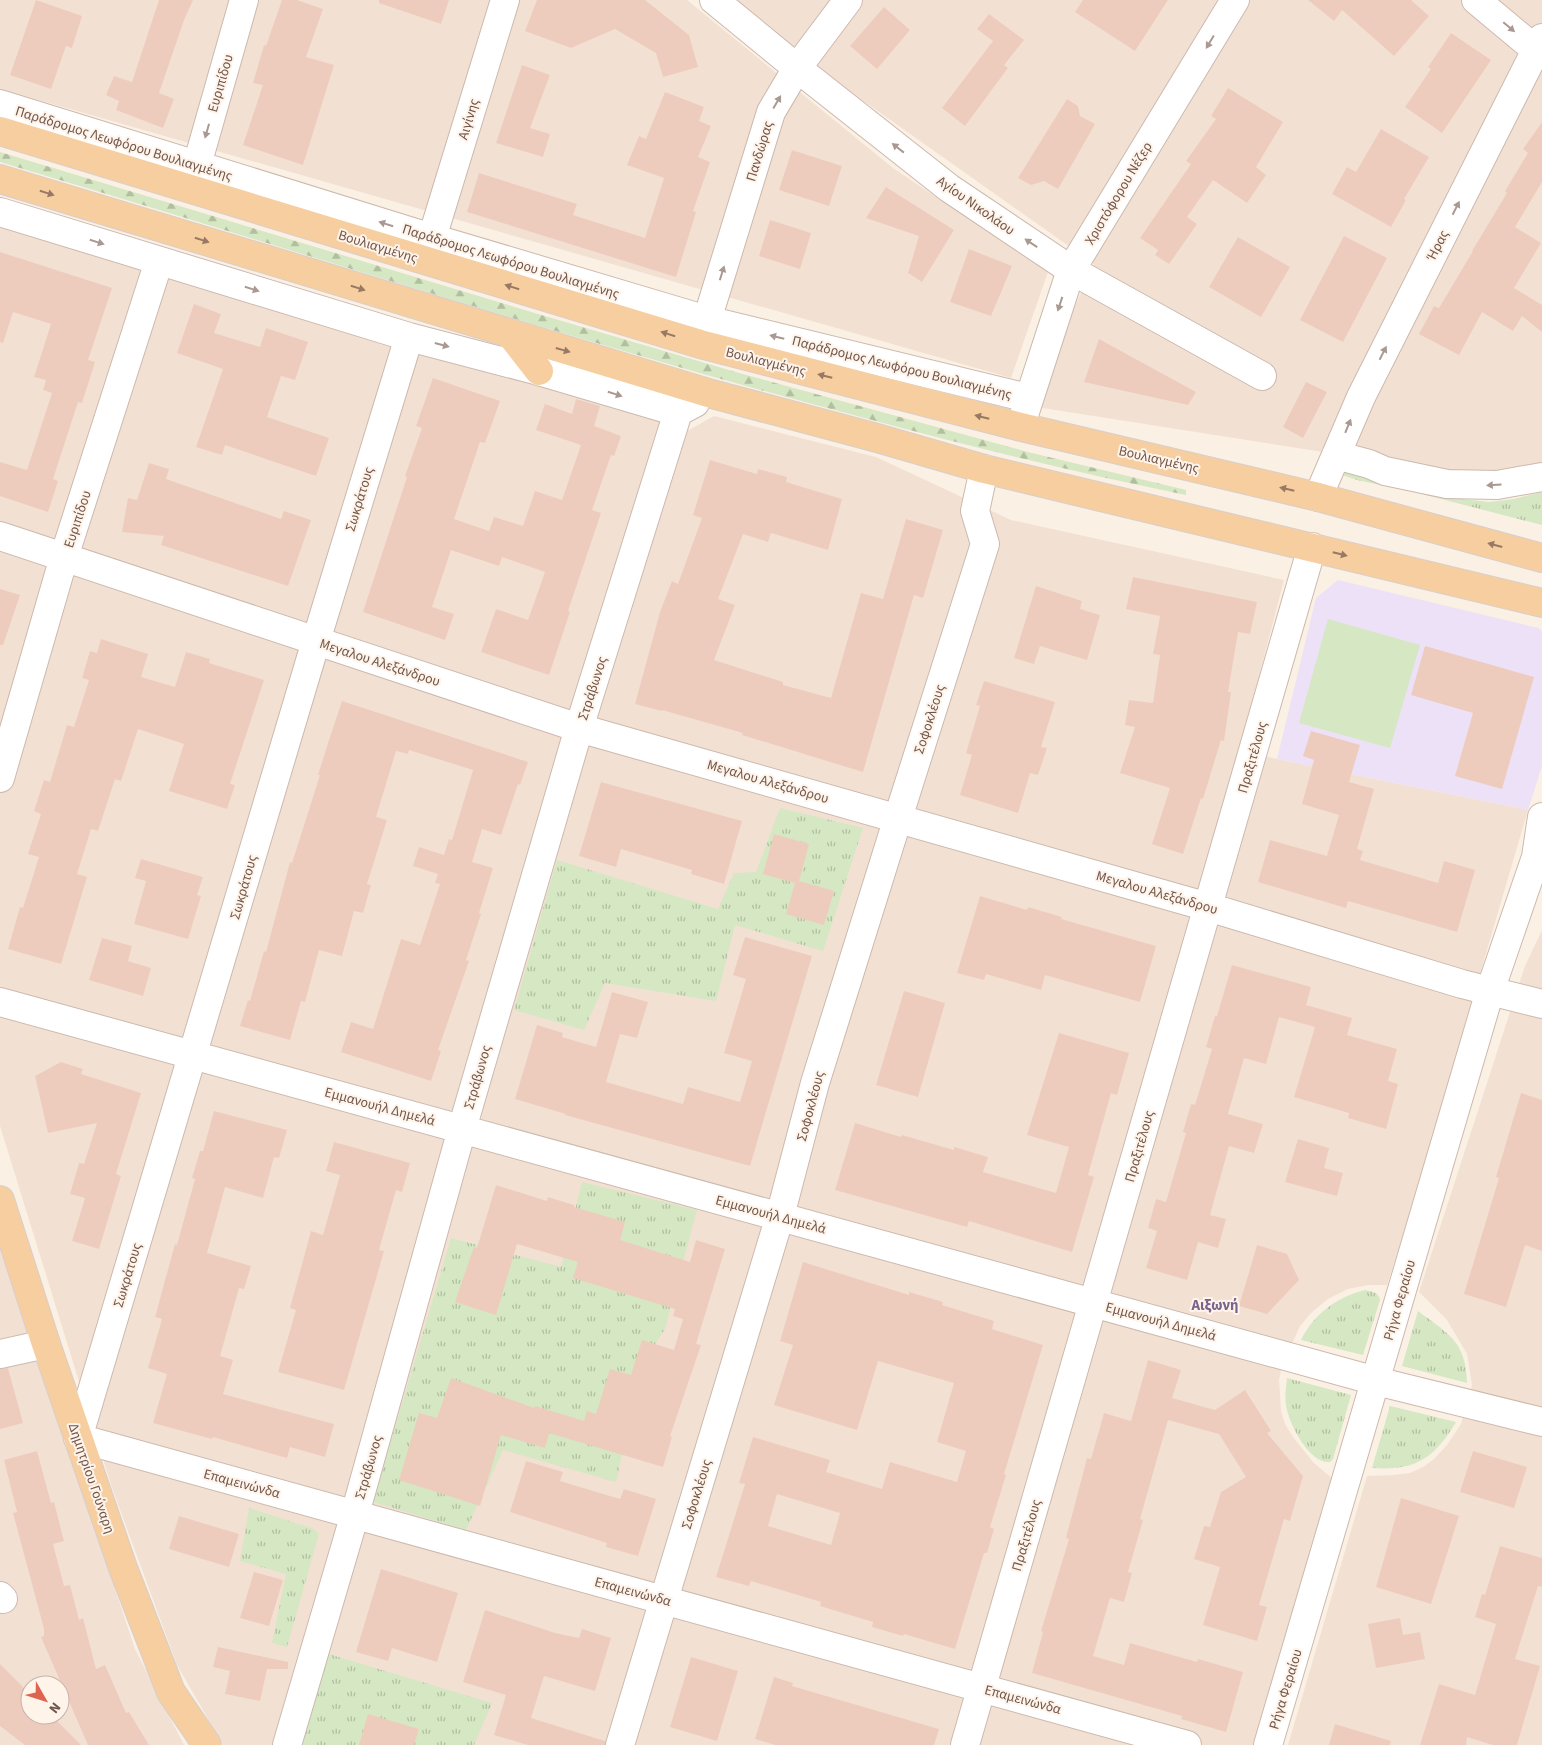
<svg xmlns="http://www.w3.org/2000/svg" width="1542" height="1745" viewBox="0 0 1542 1745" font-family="'Source Sans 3',sans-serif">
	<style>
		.residential { fill: #f2e1d3; fill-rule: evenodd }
		.education { fill: #ede1f7 }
		.grass { fill: url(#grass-tufts) }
		.forest { fill: url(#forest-firs) }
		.pitch { fill: #d5e7c3 }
		.building { fill: #eeccbd; fill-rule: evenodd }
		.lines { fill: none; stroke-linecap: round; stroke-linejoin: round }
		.minor-casing { stroke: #cdb9ae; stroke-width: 30 }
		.major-casing { stroke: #d7cfcd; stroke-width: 30 }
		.minor { stroke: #fff; stroke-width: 28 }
		.major { stroke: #f6cea0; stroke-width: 28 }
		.oneway { fill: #aa9993 }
		.oneway2 { fill: #997964 }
		.labels { text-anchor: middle; stroke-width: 4; stroke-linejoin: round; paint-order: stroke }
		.street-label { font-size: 14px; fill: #71554b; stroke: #fef4ea }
		.neighbourhood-label { font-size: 15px; font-weight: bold; fill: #7b638d; stroke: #fef4ea }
	</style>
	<defs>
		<pattern id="grass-tufts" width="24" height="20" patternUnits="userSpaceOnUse" patternTransform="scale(1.25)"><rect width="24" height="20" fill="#d5e7c3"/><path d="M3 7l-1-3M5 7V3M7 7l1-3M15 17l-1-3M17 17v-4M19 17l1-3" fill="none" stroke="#b1bea0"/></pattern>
		<pattern id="forest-firs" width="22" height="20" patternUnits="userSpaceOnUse" patternTransform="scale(1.25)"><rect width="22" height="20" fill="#d5e7c3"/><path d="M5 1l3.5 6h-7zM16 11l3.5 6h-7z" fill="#b1bea0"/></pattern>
	</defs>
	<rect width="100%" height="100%" fill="#fbf0e4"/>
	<!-- residential -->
	<path class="residential" d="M0,0H687L893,168L1048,272L1011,378L0,89Z
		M737,0H1542V464L1489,478L1030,406L1094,264L824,73Z
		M0,227L689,430L714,416L876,457L1011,520L1284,580L1240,750L1277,759L1528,810L1411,1209L1387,1285H1369L1348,1289L1328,1299L1311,1313L1300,1326L1282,1366L1279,1380L1280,1393L1281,1411L1285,1424L1293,1437L1313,1462L1334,1480L1257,1745H223L177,1665L111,1485L0,1126Z
		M1542,930V1745H1288L1367,1476L1394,1475L1410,1473L1423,1467L1434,1459L1447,1445L1461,1424L1472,1385L1467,1354L1447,1320L1419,1292L1525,966Z
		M0,1240L39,1362L135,1649L184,1745H0ZM30,1685H60V1715H30Z"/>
	<!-- education -->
	<path class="education" d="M1338,580L1538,628L1542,631V766L1528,810L1277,759L1316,598Z"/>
	<!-- grass -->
	<path class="grass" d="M1340,468L1445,497L1489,502L1514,499L1542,492V525L1414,492L1357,480L1342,475Z
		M780,808L863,828L823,951L735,925L716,1001L605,983L584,1030L514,1010L557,860L718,909L734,873L756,872Z
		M582,1182L697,1210L665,1329L641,1366L616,1482L503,1450L466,1530L373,1502L451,1238L561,1267Z
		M1365,1290C1373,1292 1378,1292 1380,1300L1363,1355L1301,1340C1314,1314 1337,1297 1365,1290Z
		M1418,1311C1449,1334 1466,1342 1467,1383L1402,1366Z
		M1287,1378L1351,1395L1333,1459L1330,1462C1310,1464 1291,1427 1287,1410C1284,1400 1286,1389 1287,1378Z
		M1390,1406L1456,1422C1434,1459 1415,1471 1372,1468Z
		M249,1508L314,1529L319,1534L287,1647L272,1643L286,1574L240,1561Z
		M322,1652L492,1703L474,1745H295Z"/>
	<!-- forest -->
	<path class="forest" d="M0,152L538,314L739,373L1032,453L1186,490V495C1076,473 968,446 861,417C571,341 287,247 0,162Z"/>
	<!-- pitch -->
	<path class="pitch" d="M1328,619L1420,645L1390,748L1299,723Z"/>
	<!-- building -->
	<path class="building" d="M36,0L82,16L72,48L66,46L51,89L10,75Z
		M159,0H193L184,20L159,93L174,99L163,128L116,110L119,101L106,95L114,76L132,82Z
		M282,0H297L323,9L306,57L334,65L303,165L243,145L263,85L253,83L264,45L266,46Z
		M379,0H449L441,24L379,3Z
		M537,0H645L689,35L698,67L663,77L656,53L615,29L571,48L525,31Z
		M1083,0H1168L1135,51L1075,12Z
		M1308,0H1411L1429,16L1394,56L1342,10L1334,21Z
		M884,7L910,30L877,69L850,46Z
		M989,14L1024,40L1004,65L1008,68L965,126L942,108L993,41L977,29Z
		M1451,33L1491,60L1442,133L1405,107L1431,69L1428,67Z
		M522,65L550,75L530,128L550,134L543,157L496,143Z
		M1228,88L1283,122L1256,167L1266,175L1247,203L1213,180L1187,217L1197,224L1169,264L1155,255L1158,250L1140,238L1191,164L1186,161L1216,119L1211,116Z
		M665,92L704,107L699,121L711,126L698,157L710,162L693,211L696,212L676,277L467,212L479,173L577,204L573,215L645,238L664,178L627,165L639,136L646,139Z
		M1067,99L1078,106L1080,116L1095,124L1058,189L1044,181L1031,185L1018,178Z
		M1542,122V182L1515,227L1541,243L1514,288L1542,305V332L1522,316L1513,331L1482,312L1459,355L1419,334L1434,306L1439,308L1473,251H1472L1507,193L1505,191L1528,153L1523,149Z
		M1381,129L1429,157L1404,199L1406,200L1391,227L1332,194L1347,167L1356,172Z
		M792,150L842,166L829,206L779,190Z
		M886,187L954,230L922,282L908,273L919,236L866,218Z
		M770,220L811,233L800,269L759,256Z
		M1344,236L1387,258L1343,342L1300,320Z
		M1238,237L1290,267L1261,317L1209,287Z
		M969,249L1012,266L991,316L950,302Z
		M0,252L112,288L88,360L95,362L82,403L78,402L53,479L58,481L48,512L0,496V462L27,470L52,393L43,390L46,380L34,377L51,324L13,312L3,343L0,342Z
		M194,304L221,314L214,333L260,347L266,328L308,342L295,380L281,376L267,417L329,438L316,476L225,445L222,455L196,447L223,369L177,353Z
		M1099,339L1196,392L1188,405L1084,382Z
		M433,378L500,401L485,443L480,442L454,519L489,531L494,517L523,526L535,491L562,500L581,445L536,430L545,404L572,414L576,399L600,406L594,426L621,436L614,456L611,455L592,510L601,513L568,611L570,612L549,675L481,652L496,609L528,620L545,572L502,557L499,566L451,550L432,607L454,614L445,640L363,612L407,477L405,476L422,428L416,426Z
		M1306,382L1327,392L1303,438L1283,427Z
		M710,460L757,474L758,469L787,477L786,482L842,499L828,550L771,533L768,542L743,534L718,599L735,605L714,660L783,682V685L831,698L861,593L883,599L906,519L943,530L923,598L914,595L863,772L742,735L743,733L662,710V711L635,704L660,612L672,581L678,584L702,518L693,515Z
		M149,463L169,469L166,479L281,519L284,511L311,520L288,586L161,545L164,536L122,532L128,498L137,500Z
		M1133,577L1257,602L1250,634L1238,632L1228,692H1231L1224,741L1221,740L1203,799L1201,798L1183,854L1152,844L1170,788L1120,773L1135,727L1125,725L1129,700L1153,703L1160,655L1153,654L1160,616L1126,609Z
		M1036,586L1082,601L1080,609L1100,615L1087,660L1040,646L1034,664L1014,658Z
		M0,589L20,595L3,645H0Z
		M101,639L148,654L141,677L175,687L186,652L210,659L209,663L264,680L230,784L235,785L227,809L169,791L184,744L138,729L121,781L115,779L98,831L91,829L77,874L87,877L61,964L8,949L20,907L23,908L39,857L28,854L41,814L34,811L44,780L50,782L67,725L74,727L89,680L82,678L90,651L97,653Z
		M1425,646L1534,677L1502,789L1455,776L1473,713L1411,695Z
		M984,681L1055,702L1041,747L1047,748L1038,775L1030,773L1018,813L960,795L972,755L966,753L980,706L976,705Z
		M342,701L528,762L520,785L518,784L501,835L482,829L472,862L493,868L479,913L481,914L466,960L469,961L438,1050L441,1051L431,1081L341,1052L351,1022L373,1029L401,939L420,945L440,884L435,883L438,874L413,866L419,847L444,855L449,839L452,840L473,770L409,750L408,754L396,751L376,817L387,820L367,884L371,885L363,913L354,911L342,956L319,950L305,1002L301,1001L290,1040L240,1026L248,1000L250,1001L264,951L266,952L290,862L292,863L320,775H318L329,740Z
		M1311,731L1360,745L1349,782L1374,789L1357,849L1363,851L1360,860L1438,883L1444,861L1475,870L1457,932L1348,901L1346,908L1258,882L1270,840L1327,856L1339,815L1302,804L1314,760L1303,756Z
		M601,782L742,821L724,884L691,874L692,870L621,849L616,867L579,856Z
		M774,834L809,844L799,881L834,891L824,925L786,914L795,883L763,874Z
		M141,859L203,877L197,895L201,896L188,939L134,924L146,881L135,878Z
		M980,896L1027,910L1028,907L1062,917L1061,919L1156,946L1140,1002L1045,975L1041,990L986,974L984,980L957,973Z
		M745,937L812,956L750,1166L565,1115L566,1114L515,1099L537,1025L563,1033L562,1037L596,1047L612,992L648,1002L637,1038L620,1034L606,1082L683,1104L688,1087L740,1102L752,1061L724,1053L746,979L733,975Z
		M102,938L132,946L128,961L151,968L143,996L89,980Z
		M1232,965L1311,987L1306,1005L1352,1018L1347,1035L1397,1049L1388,1081L1398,1084L1386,1129L1348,1118L1349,1113L1294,1097L1315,1027L1279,1017L1266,1064L1244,1058L1228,1114L1263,1124L1254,1153L1229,1146L1210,1215L1226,1219L1218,1248L1198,1242L1187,1280L1146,1268L1157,1231L1148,1228L1156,1199L1166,1202L1186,1133L1183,1132L1191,1104L1195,1105L1212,1049L1206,1047L1215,1016H1217Z
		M904,991L945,1003L918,1097L876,1085Z
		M1059,1033L1129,1053L1117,1095L1111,1093L1088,1175L1094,1177L1072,1252L969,1221L967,1227L835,1190L855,1123L901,1137L902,1135L954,1150V1147L988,1157L983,1172L1056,1193L1069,1147L1027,1135Z
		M61,1062L83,1069L81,1074L141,1093L116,1174L121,1176L99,1249L72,1241L85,1198L70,1194L79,1163L84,1164L97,1123L48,1133L35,1076Z
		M1521,1093L1542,1100V1251L1525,1245L1506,1307L1464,1294L1499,1178L1496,1177Z
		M214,1111L287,1130L279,1158L274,1157L263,1198L225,1187L207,1253L251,1266L244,1289L239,1288L220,1356L233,1360L223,1394L334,1424L325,1457L290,1447L287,1458L213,1437L212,1439L153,1423L167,1374L148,1368L162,1319L155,1317L175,1244L177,1245L195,1179L192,1178L200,1151H203Z
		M1298,1139L1329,1148L1324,1168L1343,1173L1337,1196L1285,1182Z
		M334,1142L410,1163L402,1192L396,1190L379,1250L384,1251L344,1390L278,1372L296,1310L290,1308L311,1231L323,1235L340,1175L326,1171Z
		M496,1185L547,1201L548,1197L574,1205V1207L625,1222L620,1240L690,1262L696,1240L725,1249L696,1344L701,1345L670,1436L672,1437L663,1467L549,1433L545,1448L501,1435L480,1506L399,1480L419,1413L437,1418L451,1378L534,1408L535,1406L584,1421L587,1411L596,1414L610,1369L631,1375L642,1340L674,1350L683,1319L673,1316L675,1309L573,1278L578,1262L517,1244L496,1315L455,1302L474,1247L477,1248Z
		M1257,1245L1287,1254L1299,1280L1267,1314L1239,1306Z
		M803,1262L909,1295V1292L943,1302L942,1305L994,1321L992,1329L1043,1345L1004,1474L1006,1475L990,1527L994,1529L987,1553H984L955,1649L904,1634L903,1636L872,1627L873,1622L820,1606L821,1602L751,1581L749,1586L716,1577L745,1484L739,1483L753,1437L830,1460L826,1472L882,1489L890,1462L957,1482L966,1451L937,1442L954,1383L878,1361L857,1430L774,1405L793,1345L780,1341ZM777,1494L840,1513L831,1545L768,1526Z
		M1148,1360L1181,1370L1172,1398L1215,1410L1245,1390L1271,1431L1267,1433L1303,1476L1290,1521L1284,1519L1259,1605L1267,1607L1257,1641L1203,1625L1220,1567L1194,1559L1204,1526L1210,1527L1221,1492L1246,1477L1219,1434L1168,1420L1140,1519L1143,1520L1128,1572L1132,1573L1124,1602L1110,1598L1093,1656L1124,1665L1130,1643L1197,1662L1198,1659L1243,1672L1226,1732L1181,1719L1182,1716L1032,1673L1043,1632L1041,1631L1069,1539L1066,1538L1087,1458L1091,1459L1104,1413L1131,1421Z
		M8,1368L23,1423L0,1429V1369Z
		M37,1451L51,1503L54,1502L64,1541L53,1544L64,1586L70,1585L79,1620L83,1618L96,1669L105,1665L126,1713L129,1712L149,1745H88L41,1637L44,1636V1629L13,1513L17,1512L4,1460Z
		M1473,1451L1527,1467L1514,1508L1460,1492Z
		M526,1461L563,1472L560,1481L620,1499L624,1489L656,1499L638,1556L606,1547L607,1543L510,1512Z
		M1401,1498L1459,1516L1431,1604L1376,1587Z
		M179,1516L239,1534L229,1567L169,1549Z
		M1500,1546L1542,1558V1587L1538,1586L1515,1659L1540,1666L1517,1745H1493L1467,1737L1466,1745H1420L1439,1684L1475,1695L1496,1624L1475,1617L1482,1594L1485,1595Z
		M381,1569L458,1593L437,1662L392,1648L388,1661L356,1652Z
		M254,1572L283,1580L269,1626L240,1618Z
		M485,1610L555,1633L579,1638L582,1629L611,1638L595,1691L544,1676L531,1718L605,1741V1745H528L494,1735L506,1695L463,1682Z
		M1400,1618L1403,1635L1420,1632L1425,1659L1376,1668L1368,1624Z
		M218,1647L288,1662V1669H267L260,1701L225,1694L230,1671L213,1667Z
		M691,1657L738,1671L717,1741L670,1727Z
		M0,1664L30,1694V1715H51L81,1745H25L0,1726Z
		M774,1677L793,1683L792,1686L939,1729L934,1745H775L755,1739Z
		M368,1714L419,1729L414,1745H359Z
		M1335,1724L1391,1741L1390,1745H1329Z"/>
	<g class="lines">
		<!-- minor casing -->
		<g class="minor-casing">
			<path id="minor" d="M714,0L797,68L949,188L1071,270L1262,376
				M1476,0L1542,55
				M0,104L432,238L707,320L1028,398
				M197,165L244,0
				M0,212L409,337L539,371L678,412L695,403
				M432,238L505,0
				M707,320L771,112L797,68L848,0
				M409,337L316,641L78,1438L1187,1745
				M1024,415L1071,270L1235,0
				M1336,455L1369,464L1385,471L1447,484L1497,485L1542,477
				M1318,497L1361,397L1542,38
				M0,536L579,728L1208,907L1462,984L1542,1004
				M0,778L64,557L159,261
				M0,1002L1376,1381L1542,1422
				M0,1354L46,1344
				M0,1596L3,1599
				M287,1745L355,1514L462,1129L579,728L678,412
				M620,1745L780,1216L815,1083L898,818L985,544L975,511L984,469
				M965,1745L1312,547
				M1268,1745L1490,991L1536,857L1542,817"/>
		</g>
		<!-- major casing -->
		<g class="major-casing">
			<path id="major" d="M0,131L700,344L1021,427L1318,497L1542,558
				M0,179L712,394L877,438L984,469L1542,603
				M511,335L539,371
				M0,1200L46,1344L123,1568L171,1692L207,1745"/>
		</g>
		<!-- minor -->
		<use href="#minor" class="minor"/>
		<!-- major -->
		<use href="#major" class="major"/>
	</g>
	<!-- one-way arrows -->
	<defs><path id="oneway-solid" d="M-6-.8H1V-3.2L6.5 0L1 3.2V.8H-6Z" transform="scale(1.25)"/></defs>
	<g class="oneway">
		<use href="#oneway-solid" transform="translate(1509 27) rotate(40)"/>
		<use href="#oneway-solid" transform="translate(1210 42) rotate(121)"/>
		<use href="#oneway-solid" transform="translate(777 102) rotate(-60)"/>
		<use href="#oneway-solid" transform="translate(207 131) rotate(106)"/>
		<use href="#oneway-solid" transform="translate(898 148) rotate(-142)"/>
		<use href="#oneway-solid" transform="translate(1456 208) rotate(-63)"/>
		<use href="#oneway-solid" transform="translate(386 224) rotate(-163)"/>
		<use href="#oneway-solid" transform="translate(97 242) rotate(17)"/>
		<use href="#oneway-solid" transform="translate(1031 243) rotate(-146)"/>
		<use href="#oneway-solid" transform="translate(722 273) rotate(-73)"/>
		<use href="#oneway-solid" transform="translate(252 289) rotate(17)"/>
		<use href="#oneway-solid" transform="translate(1060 304) rotate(108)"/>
		<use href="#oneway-solid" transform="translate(777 337) rotate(-166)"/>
		<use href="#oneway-solid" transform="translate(442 345) rotate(15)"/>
		<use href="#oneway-solid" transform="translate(1383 353) rotate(-63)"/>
		<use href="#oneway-solid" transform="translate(615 394) rotate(17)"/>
		<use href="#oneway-solid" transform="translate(1348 426) rotate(-68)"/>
		<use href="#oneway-solid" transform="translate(1494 485) rotate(176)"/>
	</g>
	<g class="oneway2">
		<use href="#oneway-solid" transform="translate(47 193) rotate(17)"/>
		<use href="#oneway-solid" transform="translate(202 240) rotate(17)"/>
		<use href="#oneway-solid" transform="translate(512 287) rotate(-163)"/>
		<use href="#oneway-solid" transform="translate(358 288) rotate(17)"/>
		<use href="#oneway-solid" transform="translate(668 334) rotate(-163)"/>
		<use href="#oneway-solid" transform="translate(563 350) rotate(16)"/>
		<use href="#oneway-solid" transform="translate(825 376) rotate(-166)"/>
		<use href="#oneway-solid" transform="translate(982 417) rotate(-166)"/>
		<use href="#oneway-solid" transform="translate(1287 489) rotate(-167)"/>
		<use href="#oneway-solid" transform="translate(1495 545) rotate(-165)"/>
		<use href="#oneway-solid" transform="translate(1340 554) rotate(14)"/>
	</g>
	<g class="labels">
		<!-- street labels -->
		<g class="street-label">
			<text transform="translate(220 83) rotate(-74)" y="5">Ευριπίδου</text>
			<text transform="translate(468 119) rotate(-73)" y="5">Αιγίνης</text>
			<text transform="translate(124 143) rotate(17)" y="5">Παράδρομος Λεωφόρου Βουλιαγμένης</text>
			<text transform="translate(759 151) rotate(-73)" y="5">Πανδώρας</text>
			<text transform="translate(1118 193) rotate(-59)" y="5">Χριστόφορου Νέζερ</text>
			<text transform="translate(976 205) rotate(35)" y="5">Αγίου Νικολάου</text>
			<text transform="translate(1437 245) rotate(-63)" y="5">Ήρας</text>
			<text transform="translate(378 246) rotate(17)" y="5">Βουλιαγμένης</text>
			<text transform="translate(511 261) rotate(17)" y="5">Παράδρομος Λεωφόρου Βουλιαγμένης</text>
			<text transform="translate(766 361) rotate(14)" y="5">Βουλιαγμένης</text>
			<text transform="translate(902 367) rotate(14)" y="5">Παράδρομος Λεωφόρου Βουλιαγμένης</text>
			<text transform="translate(1159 459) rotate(13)" y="5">Βουλιαγμένης</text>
			<text transform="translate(359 499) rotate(-73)" y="5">Σωκράτους</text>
			<text transform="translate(77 519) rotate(-72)" y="5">Ευριπίδου</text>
			<text transform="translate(380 662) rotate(18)" y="5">Μεγαλου Αλεξάνδρου</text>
			<text transform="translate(592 688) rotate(-72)" y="5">Στράβωνος</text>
			<text transform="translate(929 719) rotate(-72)" y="5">Σοφοκλέους</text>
			<text transform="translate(1252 757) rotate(-74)" y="5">Πραξιτέλους</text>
			<text transform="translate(768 781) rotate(16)" y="5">Μεγαλου Αλεξάνδρου</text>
			<text transform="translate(243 887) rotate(-74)" y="5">Σωκράτους</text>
			<text transform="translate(1157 892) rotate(16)" y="5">Μεγαλου Αλεξάνδρου</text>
			<text transform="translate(477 1077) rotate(-74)" y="5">Στράβωνος</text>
			<text transform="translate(380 1106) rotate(15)" y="5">Εμμανουήλ Δημελά</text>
			<text transform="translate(810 1106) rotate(-75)" y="5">Σοφοκλέους</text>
			<text transform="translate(1139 1146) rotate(-74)" y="5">Πραξιτέλους</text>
			<text transform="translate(771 1214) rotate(15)" y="5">Εμμανουήλ Δημελά</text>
			<text transform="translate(127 1275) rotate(-73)" y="5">Σωκράτους</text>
			<text transform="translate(1399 1300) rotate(-74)" y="5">Ρήγα Φεραίου</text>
			<text transform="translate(1161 1321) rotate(15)" y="5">Εμμανουήλ Δημελά</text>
			<text transform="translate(368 1467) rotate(-74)" y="5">Στράβωνος</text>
			<text transform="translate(92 1478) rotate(71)" y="5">Δημητρίου Γούναρη</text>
			<text transform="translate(242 1483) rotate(15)" y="5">Επαμεινώνδα</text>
			<text transform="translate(696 1494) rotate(-73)" y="5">Σοφοκλέους</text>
			<text transform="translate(1026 1535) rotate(-74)" y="5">Πραξιτέλους</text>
			<text transform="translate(633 1591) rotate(15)" y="5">Επαμεινώνδα</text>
			<text transform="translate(1285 1689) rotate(-73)" y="5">Ρήγα Φεραίου</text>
			<text transform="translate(1023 1699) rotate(15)" y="5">Επαμεινώνδα</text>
		</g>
		<!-- neighbourhood labels -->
		<g class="neighbourhood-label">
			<text x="1215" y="1310">Αιξωνή</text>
		</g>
	</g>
	<!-- north arrow -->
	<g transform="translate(45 1700) rotate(129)"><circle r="24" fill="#fef4ea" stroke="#c6b4aa"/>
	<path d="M0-4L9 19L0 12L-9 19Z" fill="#de6350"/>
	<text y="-8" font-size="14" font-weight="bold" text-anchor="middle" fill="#71554b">N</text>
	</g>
</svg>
